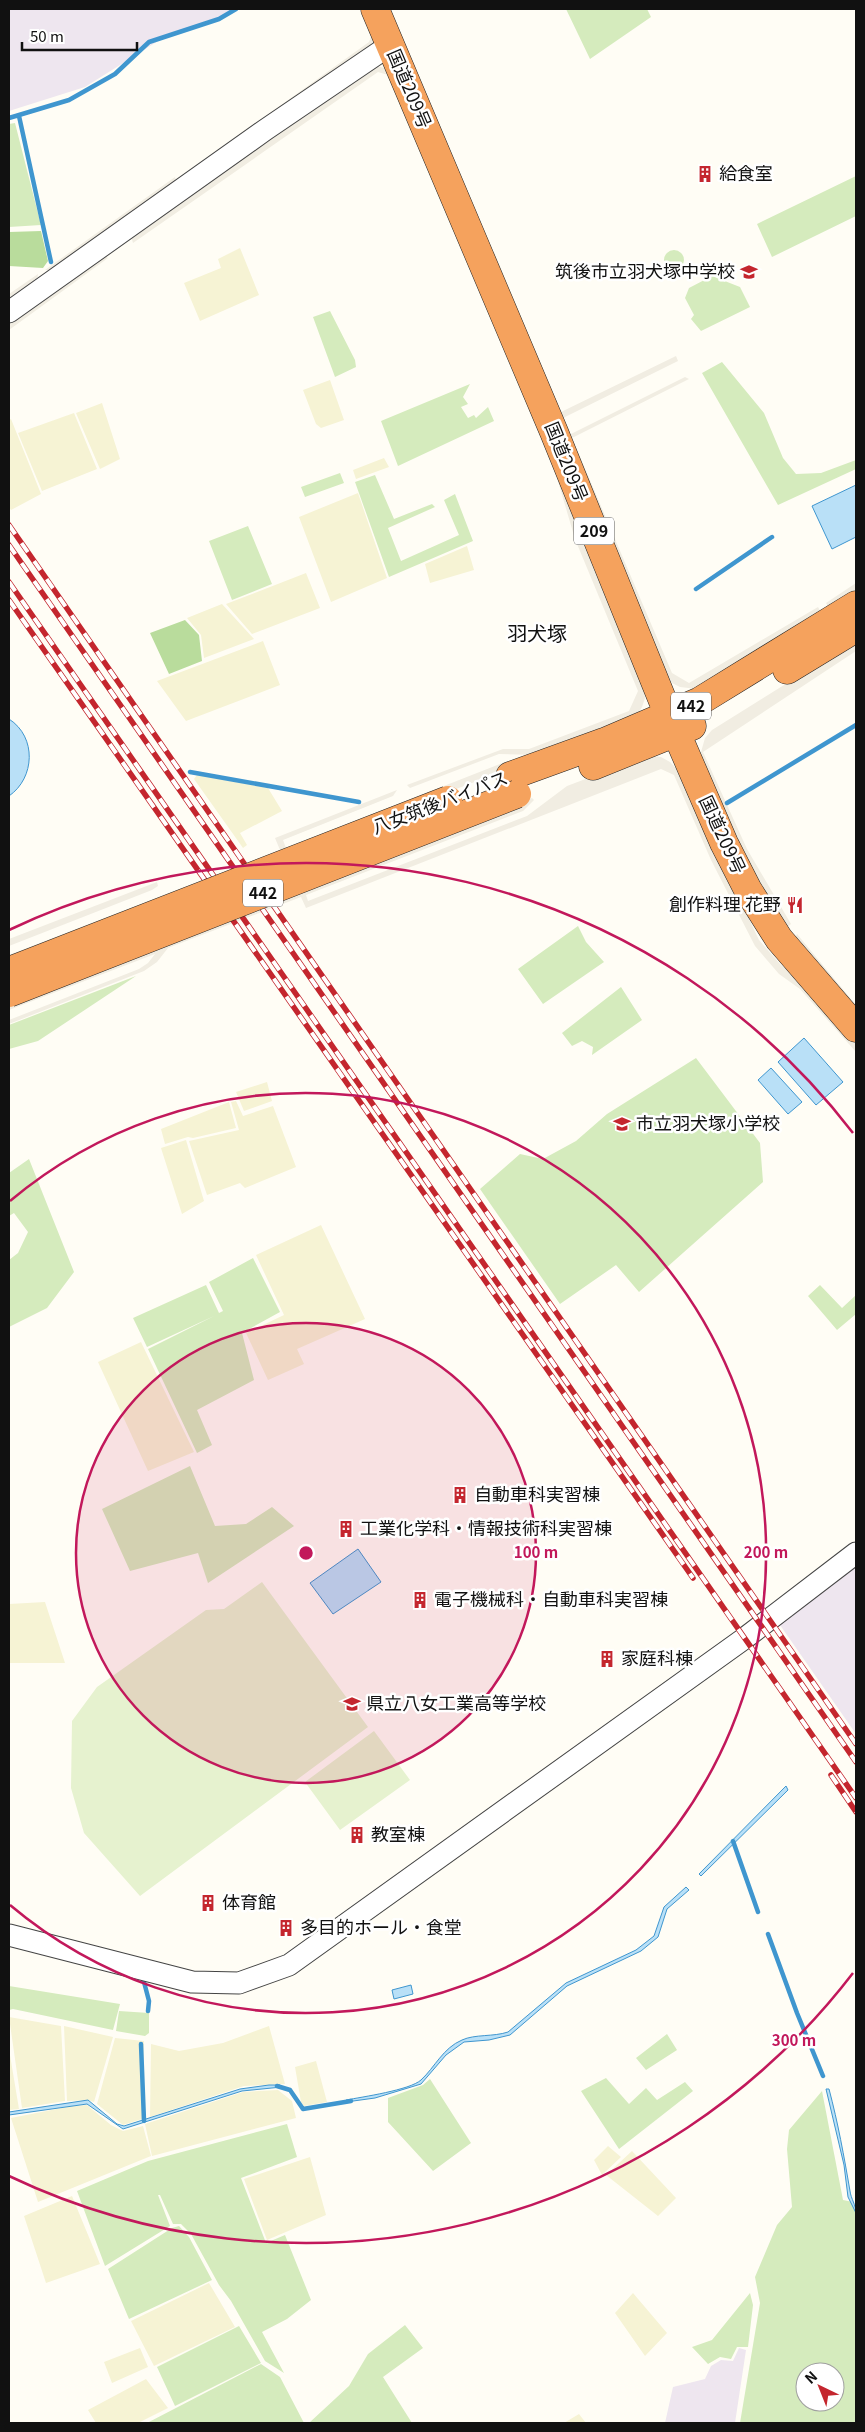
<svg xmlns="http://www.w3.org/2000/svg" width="865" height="2432" viewBox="0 0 865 2432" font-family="Georgia,'Noto Sans JP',serif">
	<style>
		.industrial { fill: #eee6ef }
		.farmland { fill: #f6f3d4 }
		.green { fill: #d5ebbd; fill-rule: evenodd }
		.forest { fill: #b9dc9c }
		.pitch { fill: #e6f2cf }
		.plaza { fill: #f1ede2 }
		.water { fill: #b9e0f7; stroke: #3f96cf }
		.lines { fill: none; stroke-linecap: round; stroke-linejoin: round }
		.stream { stroke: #3f96cf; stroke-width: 4.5 }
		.minor-casing { stroke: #444; stroke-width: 23 }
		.highway-casing { stroke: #222; stroke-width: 29 }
		.minor { stroke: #fff; stroke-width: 21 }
		.highway { stroke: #f5a25d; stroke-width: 28 }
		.rail-casing { stroke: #c4262e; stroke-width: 5.5 }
		.rail { stroke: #fff; stroke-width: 4; stroke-dasharray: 11; stroke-linecap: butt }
		.highway-bridge-casing { stroke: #222; stroke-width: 29; stroke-linecap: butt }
		.highway-bridge { stroke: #f5a25d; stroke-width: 28 }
		.ring { fill: none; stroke: #c2185b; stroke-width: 2.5 }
		.labels { text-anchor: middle; stroke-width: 5; stroke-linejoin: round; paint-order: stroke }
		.shield { fill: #fff; stroke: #585858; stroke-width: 1 }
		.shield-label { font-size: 16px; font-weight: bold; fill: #111 }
		.street-label { font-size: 18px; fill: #111; stroke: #fff }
		.poi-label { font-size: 18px; fill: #111; stroke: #fff; text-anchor: start }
		.quarter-label { font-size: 20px; fill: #111; stroke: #fff }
		.centre { fill: #c2185b; stroke: #fff; stroke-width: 2.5 }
		.ring-label { font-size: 15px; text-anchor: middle; font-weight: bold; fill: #c2185b; stroke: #fff; stroke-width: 5; stroke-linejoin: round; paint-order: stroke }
	</style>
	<rect width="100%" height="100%" fill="#fffdf5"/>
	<!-- industrial -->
	<path class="industrial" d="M9,9H241L158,41L85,87L9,111Z
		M856,1566V1734L780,1625Z
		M739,2348L746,2350L735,2423H665L673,2387L705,2379L711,2366L721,2360L733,2361Z"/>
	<!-- farmland -->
	<path class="farmland" d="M240,248L259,295L200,321L184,283L221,268L218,259Z
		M330,380L344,420L321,428L316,424L303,390Z
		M102,403L120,459L100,469L76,413Z
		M74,413L97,469L42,491L18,433Z
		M11,419L41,494L11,510L9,507V420Z
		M384,458L389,467L356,479L353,470Z
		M358,493L387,578L331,602L299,517Z
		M467,546L474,570L430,583L425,564Z
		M306,573L320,608L252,634L226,604Z
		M222,604L254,639L204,658L201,635L187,618Z
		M263,641L280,685L186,721L157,681Z
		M197,775L268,788L282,811L240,833L247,845L243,848L194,779Z
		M267,1082L272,1101L244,1111L236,1092Z
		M236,1101L243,1116L273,1106L296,1167L245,1188L240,1183L207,1195L189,1141L239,1130L231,1102Z
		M229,1102L236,1128L193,1138L188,1137L165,1144L161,1129Z
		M186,1140L204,1201L182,1214L161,1148Z
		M321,1225L365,1319L297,1349L304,1364L268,1380L246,1333L284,1315L256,1255Z
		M141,1342L194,1452L148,1471L98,1362Z
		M45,1602L65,1663H9V1604Z
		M9,2017L61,2026L65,2101L22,2108Z
		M64,2026L113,2037L94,2102L88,2100L67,2101Z
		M269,2026L285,2084L244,2086L150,2117L151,2044L179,2051L223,2043Z
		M115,2038L144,2041L142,2119L123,2125L97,2104Z
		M9,2049L19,2109L9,2110Z
		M316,2061L327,2102L304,2106L301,2102L295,2067Z
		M278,2090L292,2101L296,2118L152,2156L145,2124L243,2092Z
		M87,2105L111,2125L123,2131L143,2126L151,2156L38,2202L11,2118L72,2106Z
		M608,2146L621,2157L602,2175L594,2160Z
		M632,2151L676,2198L658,2216L606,2175Z
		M310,2157L326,2215L267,2240L244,2179Z
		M72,2196L100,2264L46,2283L24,2216Z
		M209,2283L235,2327L154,2366L131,2321Z
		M633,2293L667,2333L645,2356L615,2313Z
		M140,2348L148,2367L112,2383L104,2362Z
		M146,2379L168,2408L140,2422V2423H96L88,2410Z
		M579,2414L586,2423H564Z"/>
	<!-- green -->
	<path class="green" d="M566,9H647L651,17L590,59Z
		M15,123L41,225L9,227V124Z
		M856,176V216L772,257L757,224Z
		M664 260a10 10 0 1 1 20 0a10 10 0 1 1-20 0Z
		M712,276L740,287L750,307L701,331L691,319L694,315L685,298L689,288Z
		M330,311L355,360L356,367L335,377L313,317Z
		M722,362L764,413L783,458L796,474L821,473L856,460V469L778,505L702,373Z
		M470,384L463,397L468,404L461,407L468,418L474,415L476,418L488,407L494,421L398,466L381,421Z
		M340,473L344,483L305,497L301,487Z
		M375,475L394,519L432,504L435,507L388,528L401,561L459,535L444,500L455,494L473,541L389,577L355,482Z
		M248,526L272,584L232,600L209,541Z
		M578,926L586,942L604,962L543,1004L518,969Z
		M136,976L38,1041L9,1049V1025Z
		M621,987L642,1020L592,1055L593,1047L582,1041L572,1046L562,1033Z
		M696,1058L760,1143L763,1182L639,1292L616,1265L560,1304L480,1189L520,1154L543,1159L576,1141L607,1114Z
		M29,1159L74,1272L47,1308L9,1327V1260L18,1253L28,1232L14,1213L9,1216V1173Z
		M253,1258L280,1312L242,1333L254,1380L197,1410L212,1445L197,1453L148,1349L214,1316L147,1347L133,1318L206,1285L219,1313L223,1311L209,1282Z
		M820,1285L842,1308L856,1295V1314L837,1330L808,1296Z
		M190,1466L215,1526L246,1524L272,1507L294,1526L208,1583L198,1553L130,1571L102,1509Z
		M9,1986L120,2004L113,2030L13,2009L9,2010Z
		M119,2011L149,2013V2033L145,2036L116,2031Z
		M667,2034L677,2050L646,2070L636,2058Z
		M606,2078L629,2104L646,2088L657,2100L685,2082L693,2091L619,2149L581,2091Z
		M430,2079L471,2143L433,2171L388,2122V2098L423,2085Z
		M822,2091L843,2200L853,2202L856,2208V2423H740L760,2303L755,2277L777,2225L792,2207L787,2149L789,2130ZM805,2372H835V2402H805Z
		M287,2124L297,2157L241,2178L266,2243L285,2235L311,2300L287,2319L262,2332L284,2373L265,2361L231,2301L219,2285L191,2234L181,2224H173L160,2195H158L170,2226L105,2266L77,2191L148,2161Z
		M179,2226L189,2237L212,2280L129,2319L108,2269L172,2228Z
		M750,2293L753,2305L748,2347H737L731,2359L720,2357L708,2364L692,2347L712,2340Z
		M405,2325L423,2348L383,2377L412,2423H309L349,2386L368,2354Z
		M239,2326L261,2363L175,2406L157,2367Z
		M261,2364L280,2377L304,2423H147Z"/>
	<!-- forest -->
	<path class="forest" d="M41,231L48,261L43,268L9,266V232Z
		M185,620L199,635L202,661L169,674L150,633Z"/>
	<!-- pitch -->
	<path class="pitch" d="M262,1582L368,1727L140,1896L84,1833L71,1788L72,1721L97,1687L206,1610L224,1609Z
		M374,1731L410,1780L340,1830L305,1782Z"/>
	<!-- plaza -->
	<path class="plaza" d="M373,32L377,36L368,49L192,169L369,42Z
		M376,66L389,69L421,148L419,149L388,75L378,72L133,243L131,236Z
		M175,177L176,182L53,270H45Z
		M494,252L561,412L676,356L678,361L561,419L490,256Z
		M104,255L108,258L9,330V321Z
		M38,274L37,282L9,301V294Z
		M685,377L689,379L572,438L672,673L689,683L818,607L823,616L697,689L680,687L672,683L667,675L569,435Z
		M555,471L562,477L595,572L643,687L645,698L642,707L637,715L540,755L499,754L410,788L407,785L503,749H529L629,711L638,691L575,539Z
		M856,583V594L831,611L826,603Z
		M856,640V651L703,752L747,849L791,924L787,927L748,863L726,817L703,761L701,752L705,738L712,730Z
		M652,756L661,757L670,762L677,769L759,940L781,965L802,982L856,1043V1052L800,989L779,974L755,946L711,860L674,775L661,769L306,908L301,897L168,948L157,962L144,971L9,1024V1020L139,969L148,963L155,954L9,1010V955L280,850L275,838L397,790L393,796L283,840L286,848L505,762H512L513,767L288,854L303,888L532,798L534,800L523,811L306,895L308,901L527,816L567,786L641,758Z
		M157,882L158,886L152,890L9,946V939Z
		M797,934L856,1005V1012L795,939Z"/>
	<!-- water -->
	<path class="water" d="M856,485V537L832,549L812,506Z
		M9,719C37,737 35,778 9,796Z
		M804,1038L843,1082L816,1105L778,1062Z
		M771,1068L802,1102L788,1114L758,1080Z
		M358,1549L381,1582L333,1614L310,1583Z
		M786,1786L788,1790L701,1876L699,1874Z
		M686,1887L689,1890L667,1909L658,1937L641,1951L567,1986L510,2035L489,2040L464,2042L446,2055L421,2084L375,2098L346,2102V2100C362,2097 410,2090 421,2080C435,2067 443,2048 462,2040C475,2034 493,2037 508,2032L566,1983L636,1950L654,1936L664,1907Z
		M411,1985L413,1994L394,1999L392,1990Z
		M269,2085H280L282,2087L242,2091L123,2129L87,2104L9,2115V2112L88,2100L117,2124L124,2126L240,2089Z
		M826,2089H829C838,2123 844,2156 850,2191C851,2199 856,2205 856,2213L848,2197L844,2165Z"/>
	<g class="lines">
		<!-- stream -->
		<path class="stream" d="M19,116L51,262
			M9,118L69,100L115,74L149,42L219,19L236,9
			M696,589L772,537
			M190,772L359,802
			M727,803L856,725
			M733,1841L758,1912
			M768,1934L797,2013L823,2076
			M144,1982L149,2001L148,2011
			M141,2044L144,2121
			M277,2086L290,2090L303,2109L351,2101"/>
		<!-- minor casing -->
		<g class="minor-casing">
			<path id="minor" d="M9,312L265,130L390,45
				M9,1935L192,1982L239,1983L289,1965L745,1638L856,1553"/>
		</g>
		<!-- highway casing -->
		<g class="highway-casing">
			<path id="highway" d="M375,9L554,432L669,716L724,843L748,890L779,939L856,1028
				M787,670L856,628
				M593,766L692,726
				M510,776L604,742L700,701L856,605"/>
		</g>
		<!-- minor -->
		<use href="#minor" class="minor"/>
		<!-- highway -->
		<use href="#highway" class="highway"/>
		<!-- rail casing -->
		<g class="rail-casing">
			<path id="rail" d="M9,525L856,1744
				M9,545L856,1762
				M9,582L856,1798
				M9,600L693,1578
				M831,1775L856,1812"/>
		</g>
		<!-- rail -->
		<use href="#rail" class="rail"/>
		<!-- highway-bridge casing -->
		<g class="highway-bridge-casing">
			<path id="highway-bridge" d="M9,971L448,800
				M9,993L517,794"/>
		</g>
		<!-- highway-bridge -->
		<use href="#highway-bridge" class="highway-bridge"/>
	</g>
	<!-- distance rings -->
	<circle cx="306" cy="1553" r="230" fill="#c2185b" fill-opacity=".12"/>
	<g class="ring">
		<circle cx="306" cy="1553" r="230"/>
		<path d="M10 1201A460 460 0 1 1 10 1905"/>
		<path d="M853 1973A690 690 0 0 1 9 2176M9 930A690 690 0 0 1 853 1133"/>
	</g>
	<!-- icons -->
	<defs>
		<g id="building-bare" transform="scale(1.35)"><path d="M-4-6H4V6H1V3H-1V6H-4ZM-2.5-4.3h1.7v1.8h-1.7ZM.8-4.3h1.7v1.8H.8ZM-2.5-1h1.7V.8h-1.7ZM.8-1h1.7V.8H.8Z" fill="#c4262e" stroke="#fff" stroke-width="2.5" paint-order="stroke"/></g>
		<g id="school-bare" transform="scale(1.35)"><path d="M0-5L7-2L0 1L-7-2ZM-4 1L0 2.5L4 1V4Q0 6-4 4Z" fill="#c4262e" stroke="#fff" stroke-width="2.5" paint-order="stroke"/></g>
		<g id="restaurant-bare" transform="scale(1.35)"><path d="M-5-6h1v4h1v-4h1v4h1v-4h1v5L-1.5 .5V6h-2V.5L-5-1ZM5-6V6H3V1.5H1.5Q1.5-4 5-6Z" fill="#c4262e" stroke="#fff" stroke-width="2.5" paint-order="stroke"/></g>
	</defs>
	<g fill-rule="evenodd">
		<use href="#building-bare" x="705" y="174"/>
		<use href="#school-bare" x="749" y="272"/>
		<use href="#restaurant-bare" x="795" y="905"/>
		<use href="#school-bare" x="622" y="1124"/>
		<use href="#building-bare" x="460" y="1495"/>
		<use href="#building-bare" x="346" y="1529"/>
		<use href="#building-bare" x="420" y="1600"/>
		<use href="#building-bare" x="607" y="1659"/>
		<use href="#school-bare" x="352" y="1704"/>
		<use href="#building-bare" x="357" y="1835"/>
		<use href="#building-bare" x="208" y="1903"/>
		<use href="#building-bare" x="286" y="1928"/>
	</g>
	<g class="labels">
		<!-- shield labels -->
		<g class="shield">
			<rect x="574" y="517.5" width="40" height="27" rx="4"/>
			<rect x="671" y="692.5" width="40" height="27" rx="4"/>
			<rect x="243" y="879.5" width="40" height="27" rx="4"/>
		</g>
		<g class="shield-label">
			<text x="594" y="537">209</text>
			<text x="691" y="712">442</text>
			<text x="263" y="899">442</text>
		</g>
		<!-- street labels -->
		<g class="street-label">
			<text transform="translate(409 89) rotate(67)" y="6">国道209号</text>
			<text transform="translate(566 462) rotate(68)" y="6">国道209号</text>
			<text transform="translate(440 803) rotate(-21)" y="6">八女筑後バイパス</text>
			<text transform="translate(722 835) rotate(65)" y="6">国道209号</text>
		</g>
		<!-- poi labels -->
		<g class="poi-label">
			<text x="719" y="180">給食室</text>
			<text x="735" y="278" text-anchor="end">筑後市立羽犬塚中学校</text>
			<text x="781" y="911" text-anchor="end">創作料理 花野</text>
			<text x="636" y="1130">市立羽犬塚小学校</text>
			<text x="474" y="1501">自動車科実習棟</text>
			<text x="360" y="1535">工業化学科・情報技術科実習棟</text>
			<text x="434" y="1606">電子機械科・自動車科実習棟</text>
			<text x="621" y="1665">家庭科棟</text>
			<text x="366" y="1710">県立八女工業高等学校</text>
			<text x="371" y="1841">教室棟</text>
			<text x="222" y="1909">体育館</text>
			<text x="300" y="1934">多目的ホール・食堂</text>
		</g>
		<!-- quarter labels -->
		<g class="quarter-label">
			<text x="537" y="641">羽犬塚</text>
		</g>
	</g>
	<circle cx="306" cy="1553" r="8" class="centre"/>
	<g class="ring-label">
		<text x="536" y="1558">100 m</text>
		<text x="766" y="1558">200 m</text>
		<text x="794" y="2046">300 m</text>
	</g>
	<!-- border -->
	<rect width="865" height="2432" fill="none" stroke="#111111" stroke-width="20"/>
	<!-- north arrow -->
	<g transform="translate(820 2387) rotate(317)"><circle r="24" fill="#ffffff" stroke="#a0a0a0"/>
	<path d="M0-4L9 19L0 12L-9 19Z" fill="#c4262e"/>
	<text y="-8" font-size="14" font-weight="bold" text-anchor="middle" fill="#111111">N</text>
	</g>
	<!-- scale -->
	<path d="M22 42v8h115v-8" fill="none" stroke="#111111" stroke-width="2.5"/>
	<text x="30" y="42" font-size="15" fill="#111111" stroke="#ffffff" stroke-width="4" paint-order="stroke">50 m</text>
</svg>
